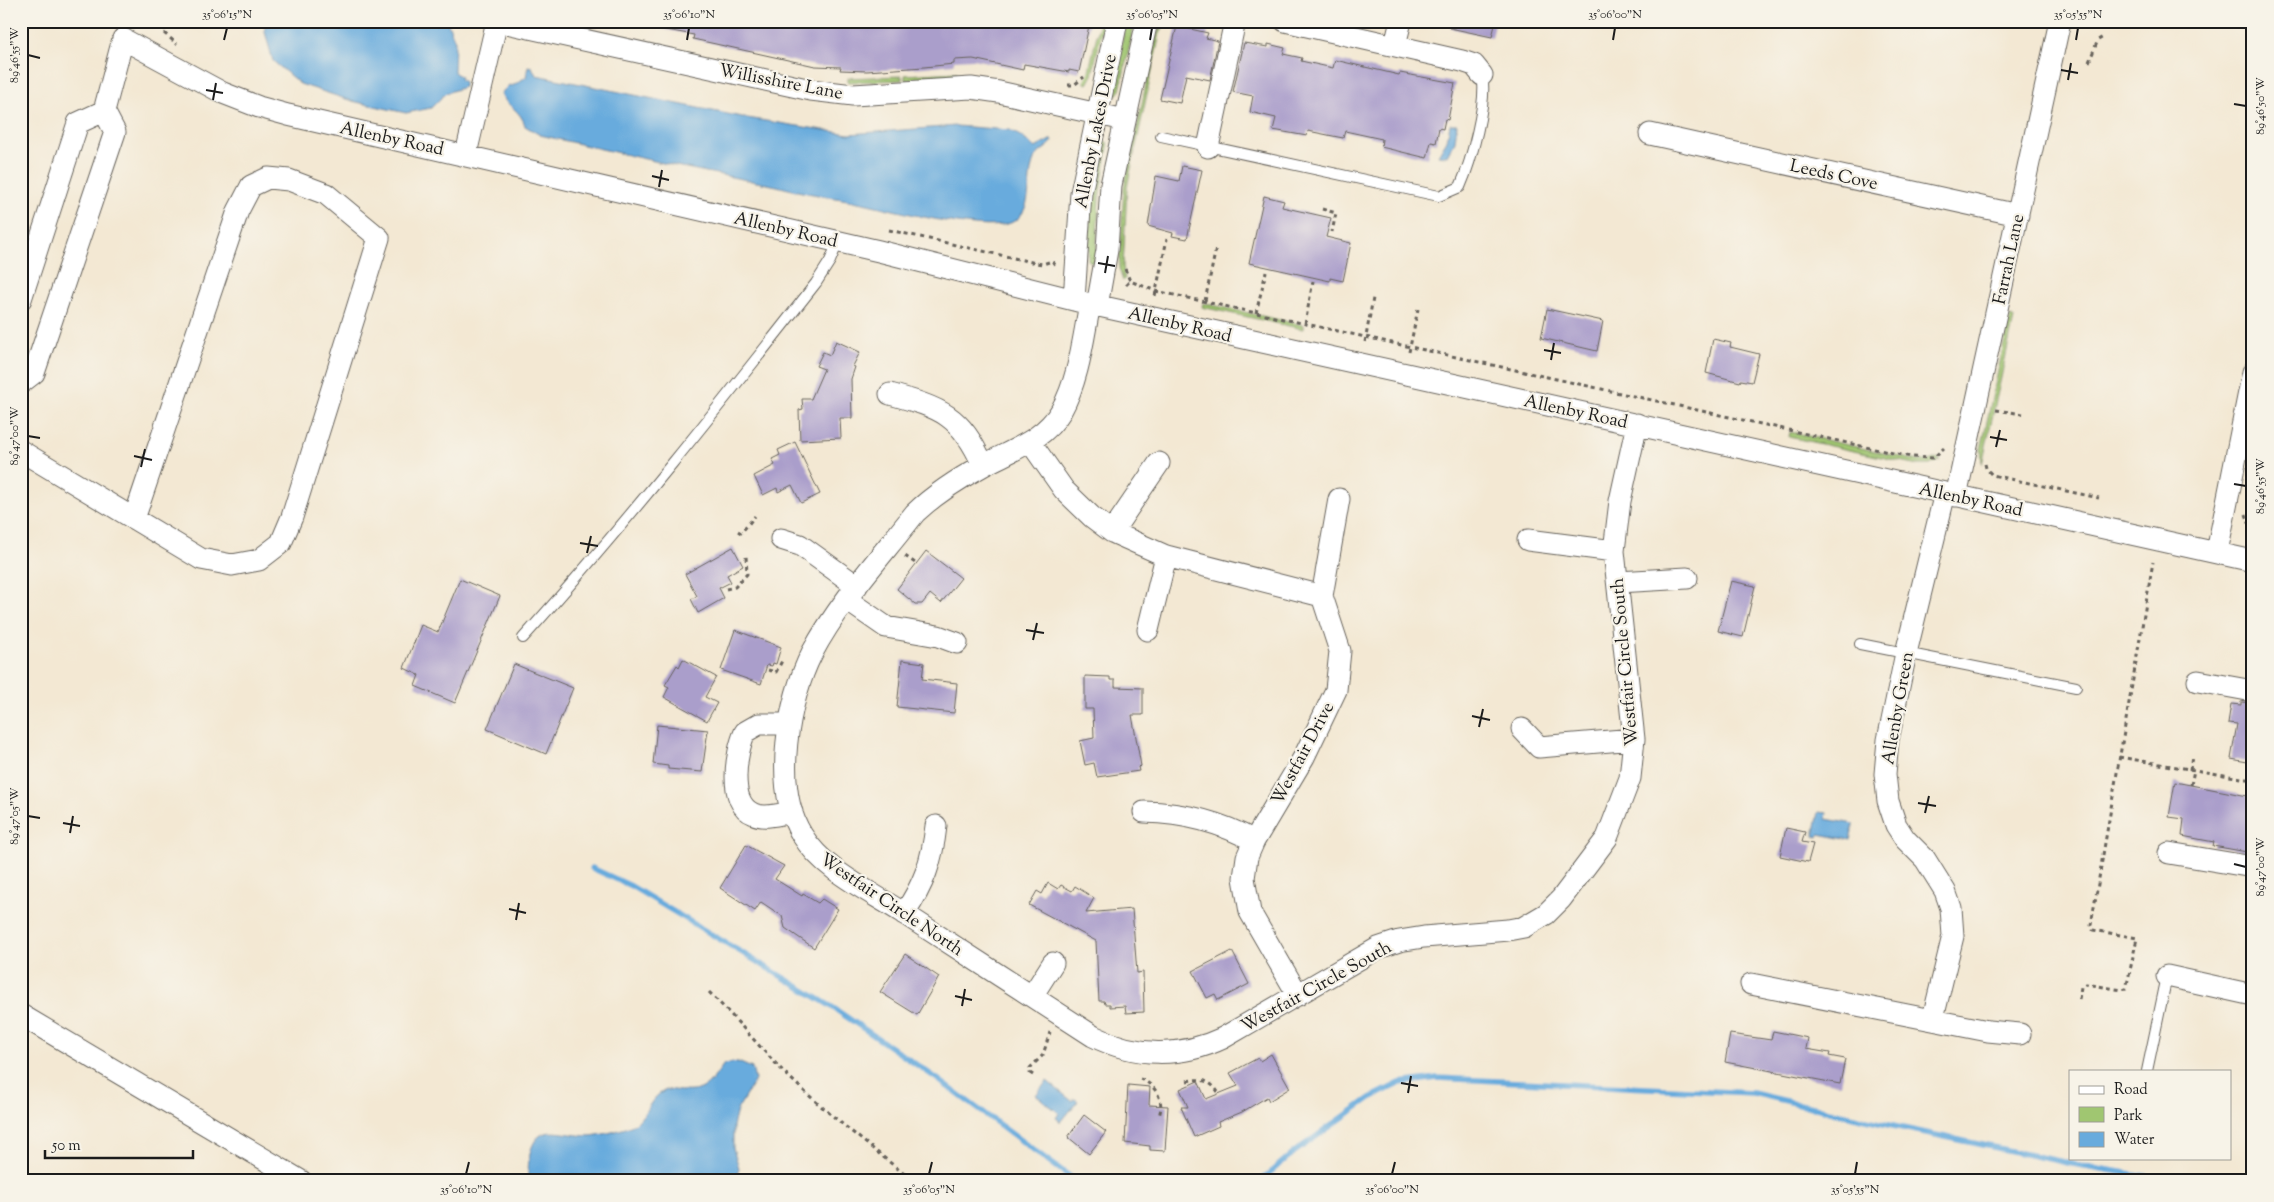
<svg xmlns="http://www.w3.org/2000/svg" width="2274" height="1202" viewBox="0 0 2274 1202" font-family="'Sorts Mill Goudy',serif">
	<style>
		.green { fill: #a0c671; stroke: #5e7146 }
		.water { fill: #68abdd; stroke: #42647c }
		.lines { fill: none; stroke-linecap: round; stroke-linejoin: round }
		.stream { stroke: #68abdd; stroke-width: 5.5 }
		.building { fill: #aa9ecb }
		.lane-casing { stroke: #67635c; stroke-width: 12 }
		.street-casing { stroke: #67635c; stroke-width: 23 }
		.path { stroke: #67635c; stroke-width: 3; stroke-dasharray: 4 4; stroke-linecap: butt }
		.lane { stroke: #fff; stroke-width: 10 }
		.street { stroke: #fff; stroke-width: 21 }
		.ticks { fill: none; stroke: #1c1c1c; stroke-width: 2 }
		.labels { text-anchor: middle; stroke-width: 4.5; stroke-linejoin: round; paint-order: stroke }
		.street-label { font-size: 18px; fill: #1c1c1c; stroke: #f7f3e8 }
		.neatline { fill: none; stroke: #1c1c1c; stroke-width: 2 }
		.ticks-label { font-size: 12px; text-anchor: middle; fill: #1c1c1c }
	</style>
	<rect width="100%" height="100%" fill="#f7f3e8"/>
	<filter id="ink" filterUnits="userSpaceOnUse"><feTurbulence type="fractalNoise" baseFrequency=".02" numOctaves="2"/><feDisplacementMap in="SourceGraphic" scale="10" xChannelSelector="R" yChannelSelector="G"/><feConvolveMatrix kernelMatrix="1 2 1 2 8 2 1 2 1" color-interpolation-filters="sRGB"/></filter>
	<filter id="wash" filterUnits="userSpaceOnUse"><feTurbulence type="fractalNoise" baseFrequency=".0096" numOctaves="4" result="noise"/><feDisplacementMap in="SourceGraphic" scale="20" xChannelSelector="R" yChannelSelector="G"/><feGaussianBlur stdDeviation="1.12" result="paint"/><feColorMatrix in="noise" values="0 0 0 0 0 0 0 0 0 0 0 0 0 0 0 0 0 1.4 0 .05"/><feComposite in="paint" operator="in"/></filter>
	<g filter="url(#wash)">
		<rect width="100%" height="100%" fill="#f3e8d3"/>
		<!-- green -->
		<path class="green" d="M1100,21H1104L1092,75L1087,84L1084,82L1089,71Z
			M1126,21H1135L1120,90L1117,94H1114L1112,92Z
			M1162,21L1165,24L1160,33L1127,187L1123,266L1125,279L1123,281L1119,268L1124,187L1156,38Z
			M957,72V76L905,80V75Z
			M902,76V80L848,82V78Z
			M1102,142H1107L1108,147L1099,198L1096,259L1093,263L1088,260L1092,191Z
			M1203,303L1303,325V329L1202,307Z
			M2010,316L2014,318L1982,464L1981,449Z
			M1790,432L1919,461H1928L1937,458L1940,460L1930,465H1918L1789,437Z"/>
		<!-- water -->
		<path class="water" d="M265,21H447L455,41L454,72L461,77L460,79L464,82V87L446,93L431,108L406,113L352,101L300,84L273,61L265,32Z
			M528,66L532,67L536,75L551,78L747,118L849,134L956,126L1010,130L1022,137L1035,148L1052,139L1053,141C1048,148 1037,152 1034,160C1026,179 1034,206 1016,220C994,238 892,209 863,203C834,197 805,194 777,186L676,166L540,135L525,126C521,109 505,106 501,93L509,85L512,86L526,77Z
			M1450,124H1457L1455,141L1447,156L1438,155L1447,140Z
			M1819,812L1827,813L1826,819L1854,824L1850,840L1819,834L1818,837L1814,836Z
			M738,1062L752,1068L755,1080L737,1110L733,1126V1148L739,1168L735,1181H528C528,1167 528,1143 541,1135C552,1127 581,1139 597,1135C606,1134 631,1128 637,1122C647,1113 651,1097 664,1091C670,1088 676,1091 683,1091C707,1093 711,1081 724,1064Z
			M1047,1081L1072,1101L1075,1099L1078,1101L1061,1122L1056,1118L1059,1113L1036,1095Z"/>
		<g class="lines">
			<!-- stream -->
			<path class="stream" d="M592,868L631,886L829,1005L936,1078L1076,1181
				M1260,1181L1293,1153L1370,1098L1400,1083L1437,1078L1753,1093L1879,1123L2073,1164L2174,1181"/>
		</g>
		<g id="blocks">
			<!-- building -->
			<path class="building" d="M662,21H1090L1079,72L1069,70V72L1024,64L1023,70L973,59L954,60V64L924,67L867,71L840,70L841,67L815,66L693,39L694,35L661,29Z
				M1450,21H1496L1492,37L1450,28Z
				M1177,26L1208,33L1206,38L1218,41L1210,80L1186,75L1180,103L1160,99Z
				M1244,43L1268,47V44L1285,48L1283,54L1302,58L1301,61L1333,68L1335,60L1399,75L1400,73L1455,83L1448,120L1445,119L1443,129L1439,128L1436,143L1431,142L1427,158L1381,147L1382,139L1345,131L1343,138L1308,131L1307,136L1273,130L1276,118L1250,112L1253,96L1233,92Z
				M1182,166L1202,170L1187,239L1172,236L1173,233L1148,226L1156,176L1179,181Z
				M1264,196L1284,201L1282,207L1331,218L1326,237L1351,243L1343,281L1330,278V281L1249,263Z
				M1547,309L1603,321L1597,351L1541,338Z
				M1713,339L1731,343L1730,347L1759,354L1752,382L1741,380L1740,382L1706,373Z
				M836,341L860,352L853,366L855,367L851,379L852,418H840L841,438L800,440L799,410L803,409L802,399H811L824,369L816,366L823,352L830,355Z
				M795,442L820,494L801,503L792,485L778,492L777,488L763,495L754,476L775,465L772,459L780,455L778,450Z
				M733,547L743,566L727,575L731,582L719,588L724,598L698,613L691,599L697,596L685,574Z
				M926,551L961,578L941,603L930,594L922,604H915L897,589Z
				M460,579L500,596L455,703L415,686L419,675L404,668L421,625L438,632Z
				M1731,581L1755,586L1743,637L1718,631Z
				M735,630L781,647L776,664L773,663L772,666L767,665L761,684L721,670Z
				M683,659L716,677L705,697L717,703L707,721L664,697L669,687L665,685L677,665L679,667Z
				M902,660L924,663L922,679L957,683L954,713L897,707Z
				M514,664L573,688L546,754L487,729Z
				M1085,676L1110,677V680H1115V687L1143,688V715H1132L1141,766L1138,767L1139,771L1097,777L1094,763L1085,765L1080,741L1094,738L1093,709H1085Z
				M2241,702L2253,703V763L2231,759L2237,724L2228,723L2231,704L2241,705Z
				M657,725L708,730L702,772L668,769V766L653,764Z
				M2175,782L2253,797V842L2249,841L2247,852L2213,846L2214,842L2182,836L2184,819L2169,817Z
				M1786,828L1805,832L1802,842L1813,844L1808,862L1780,856Z
				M746,845L784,866L775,879L802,896L803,894L818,903L822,899L838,909L814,948L785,928L782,916L761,902L755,911L720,888Z
				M1048,883L1058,889L1061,885L1072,891L1075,886L1094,898L1086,913L1132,909L1137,973L1143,972L1144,1012L1126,1013L1125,1006L1110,1007V1004H1105L1104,1001H1099L1096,941L1029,905L1037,891L1042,894Z
				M1232,951L1249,984L1218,1000L1215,994L1207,998L1193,971Z
				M905,954L939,977L917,1015L880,992Z
				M1773,1031L1808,1038L1806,1049L1830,1053L1829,1056L1845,1059L1840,1084L1725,1062L1730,1034L1771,1040Z
				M1271,1054L1290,1088L1269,1101L1267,1097L1242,1112L1218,1122L1219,1126L1194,1137L1181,1107H1188L1180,1089L1198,1081L1206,1099L1238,1086L1230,1073L1258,1058L1260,1061Z
				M1128,1085L1150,1087L1149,1105L1168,1106L1165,1151L1150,1150V1146L1125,1143Z
				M1084,1115L1106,1132L1089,1154L1068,1137Z"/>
		</g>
	</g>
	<g filter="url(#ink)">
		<use href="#blocks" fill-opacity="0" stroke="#67635c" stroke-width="1"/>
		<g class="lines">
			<!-- lane casing -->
			<g class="lane-casing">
				<path id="lane" d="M1161,136L1439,196L1460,187C1471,162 1488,101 1482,75
					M523,638C626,524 721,404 816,283L830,261L838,242
					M1860,644L2076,687
					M2147,1071L2167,976"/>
			</g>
			<!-- street casing -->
			<g class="street-casing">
				<path id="street" d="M498,21L811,90L853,95L971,88L999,92L1125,120
					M1285,21L1462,61L1474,65L1482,75
					M1395,45L1401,21
					M104,111L123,39L223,93L259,107L288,115L879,251L1090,304L2253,561
					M1650,134L2018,215
					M1208,147L1235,21
					M466,154L497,21
					M21,299L78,123L104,111L115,132L34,373L21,383
					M1074,300L1081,193L1117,21
					M1090,304C1083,339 1079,379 1061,411C1044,440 1012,450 984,465C960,478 935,494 915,513C880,558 839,602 812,653C788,700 772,787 802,835C824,871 868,890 903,913C966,954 1030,995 1093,1036C1135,1057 1181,1058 1223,1038L1378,948L1399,941L1424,937L1508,930L1524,927L1546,914L1561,899L1607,838L1630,778L1634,739L1614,551L1620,501L1637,424
					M1097,306L1107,250L1111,185L1147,21
					M890,394C941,408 961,415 983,465
					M1031,443L1064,490L1092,517L1112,532L1166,556L1322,596L1340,651L1336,690L1304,757L1254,841L1247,857L1244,878L1250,912L1298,995
					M21,451L201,559L232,565L259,560L281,543L292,517L379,238L326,194L289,180L268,178L251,186L238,211L134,519
					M1956,496L2060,21
					M1112,532L1159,463
					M781,539L800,545L857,586
					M1528,540L1614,551
					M2217,552L2253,372
					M1618,582L1687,578
					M1322,596L1339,499
					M847,600L886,627L938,636L957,643
					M1148,630L1166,556
					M2198,681L2253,691
					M789,724H759L745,732C736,752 727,804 754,814C765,819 781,814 792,812
					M1522,729L1539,747L1634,739
					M1144,812C1184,813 1219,821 1254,841
					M2169,853L2253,867
					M904,914C924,884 932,862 936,826
					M2167,976L2253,995
					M1751,984L1988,1031L2020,1034
					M1032,996L1053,963
					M21,1015L301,1181
					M1933,1018L1953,936L1951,908L1945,891L1925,859L1905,839L1896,825L1888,801L1885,774L1888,740L1906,653L1945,493"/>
			</g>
			<!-- path -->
			<path class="path" d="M164,33L177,44
				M2089,62L2098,40L2105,36
				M1068,85H1074L1084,77
				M1322,209L1336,213L1332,232
				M889,230L1036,263L1043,264L1052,261L1056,266
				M1125,269L1130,281L1156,291L1911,457L1933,458L1944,448
				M1126,285L1130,281
				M1155,296L1167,239
				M1205,301L1216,248
				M1256,313L1266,272
				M1305,324L1313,281
				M1365,342L1373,298
				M1409,352L1418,309
				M1996,410L2023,414
				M1985,464L1986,468L1992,475L2099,498
				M2246,514L2249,523L2253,527
				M738,531L741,533L755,516
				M905,556L915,563
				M726,589L735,587L747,574L746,556
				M768,670L776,672L783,659
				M2119,757L2253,780
				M2190,770L2192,755
				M2191,785L2194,770
				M709,992C734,1017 757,1044 782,1070C822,1110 869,1145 913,1181
				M2079,999L2081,987L2086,984L2122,990L2126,989L2137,938L2093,930L2091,925L2153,562
				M1033,1075L1030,1073V1068L1043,1055L1050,1032
				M1140,1079C1155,1084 1165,1100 1159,1116
				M1187,1081C1200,1078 1210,1080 1218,1092"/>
			<!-- lane -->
			<use href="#lane" class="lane"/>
			<!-- street -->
			<use href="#street" class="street"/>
		</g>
	</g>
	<!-- ticks -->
	<path class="ticks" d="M224,40L227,28M687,40L689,28M1150,40L1152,28M1613,40L1615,28M2076,40L2078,28M28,55L40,58M2061,70L2078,73M2068,80L2071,63M206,90L223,93M213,100L216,83M2234,104L2246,106M652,176L669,180M659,187L662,170M1098,263L1115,266M1105,273L1108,256M1544,350L1561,353M1551,360L1554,343M28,436L40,438M1990,437L2007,440M1996,447L2000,430M134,456L152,460M141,467L145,449M2234,484L2246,486M580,543L598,546M587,553L591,536M1026,630L1044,633M1033,640L1037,623M1472,716L1490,720M1479,727L1483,709M1918,803L1936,806M1925,813L1929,796M28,816L40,818M63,823L80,826M70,833L73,816M2234,864L2246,867M509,909L526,913M516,920L519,903M955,996L972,1000M962,1006L965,989M1401,1083L1418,1086M1408,1093L1411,1076M466,1174L469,1162M929,1174L932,1162M1392,1174L1395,1162M1855,1174L1857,1162"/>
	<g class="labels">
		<!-- street labels -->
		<g class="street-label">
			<text transform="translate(781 81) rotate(11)" y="6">Willisshire Lane</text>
			<text transform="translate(1095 131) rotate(-79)" y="6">Allenby Lakes Drive</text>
			<text transform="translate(392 138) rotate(12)" y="6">Allenby Road</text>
			<text transform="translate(1834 174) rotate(12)" y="6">Leeds Cove</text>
			<text transform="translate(786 229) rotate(13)" y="6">Allenby Road</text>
			<text transform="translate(2008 259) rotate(-78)" y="6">Farrah Lane</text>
			<text transform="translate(1180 324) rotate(13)" y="6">Allenby Road</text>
			<text transform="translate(1576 411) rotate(12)" y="6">Allenby Road</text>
			<text transform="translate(1971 499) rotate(12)" y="6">Allenby Road</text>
			<text transform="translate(1624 662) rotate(-95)" y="6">Westfair Circle South</text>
			<text transform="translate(1897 708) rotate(-80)" y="6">Allenby Green</text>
			<text transform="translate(1302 753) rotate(-62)" y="6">Westfair Drive</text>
			<text transform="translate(892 904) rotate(34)" y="6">Westfair Circle North</text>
			<text transform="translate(1316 986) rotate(-29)" y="6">Westfair Circle South</text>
		</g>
	</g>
	<!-- margin -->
	<rect width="2274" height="1202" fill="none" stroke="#f7f3e8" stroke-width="55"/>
	<!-- legend -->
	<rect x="2069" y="1070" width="162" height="90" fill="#f7f3e8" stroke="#9f9d96"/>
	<rect x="2079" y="1086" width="25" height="8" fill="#ffffff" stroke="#9f9d96"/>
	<text x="2114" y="1094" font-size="15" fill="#1c1c1c">Road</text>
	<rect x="2079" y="1107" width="25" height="15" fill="#a0c671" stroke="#9f9d96"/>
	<text x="2114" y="1120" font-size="15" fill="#1c1c1c">Park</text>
	<rect x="2079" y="1132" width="25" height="15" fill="#68abdd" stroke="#9f9d96"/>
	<text x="2114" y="1144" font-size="15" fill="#1c1c1c">Water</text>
	<!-- scale -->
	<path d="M45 1150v8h148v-8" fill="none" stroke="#1c1c1c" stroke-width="2.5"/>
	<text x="52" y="1150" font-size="15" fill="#1c1c1c" stroke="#f7f3e8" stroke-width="4" paint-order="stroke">50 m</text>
	<rect x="28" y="28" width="2218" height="1146" class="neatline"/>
	<g class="ticks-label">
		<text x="227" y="18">35°06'15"N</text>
		<text x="689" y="18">35°06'10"N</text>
		<text x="1152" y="18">35°06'05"N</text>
		<text x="1615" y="18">35°06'00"N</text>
		<text x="2078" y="18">35°05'55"N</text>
		<text transform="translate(14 55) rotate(-90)" y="4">89°46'55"W</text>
		<text transform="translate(2260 106) rotate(-90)" y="4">89°46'50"W</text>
		<text transform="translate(14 436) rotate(-90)" y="4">89°47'00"W</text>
		<text transform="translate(2260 486) rotate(-90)" y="4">89°46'55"W</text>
		<text transform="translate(14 816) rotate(-90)" y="4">89°47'05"W</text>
		<text transform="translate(2260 867) rotate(-90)" y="4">89°47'00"W</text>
		<text x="466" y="1193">35°06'10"N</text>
		<text x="929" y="1193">35°06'05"N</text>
		<text x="1392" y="1193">35°06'00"N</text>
		<text x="1855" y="1193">35°05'55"N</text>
	</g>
</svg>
